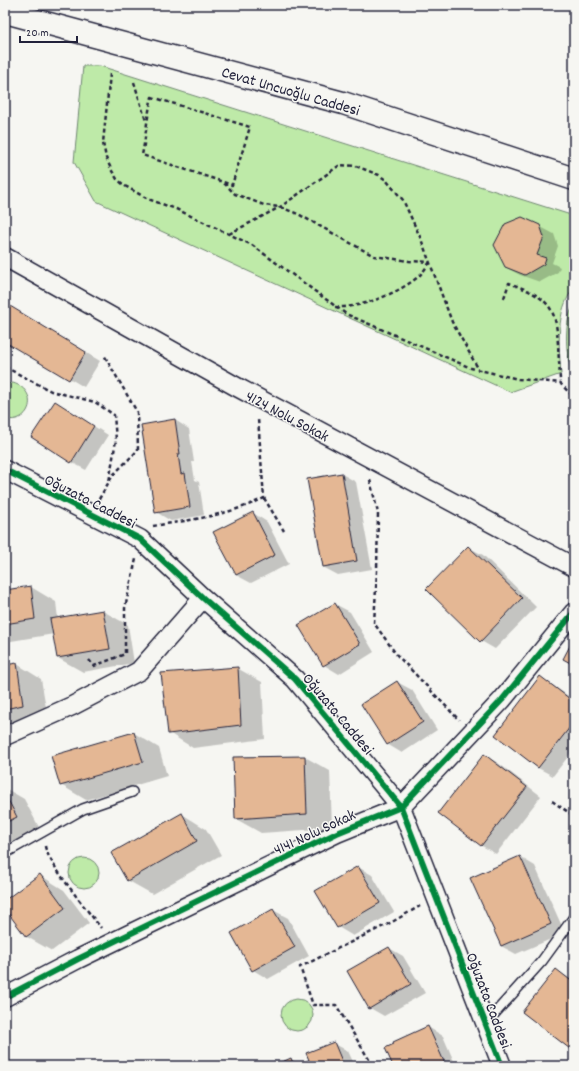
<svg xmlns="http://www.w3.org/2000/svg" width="579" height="1071" viewBox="0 0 579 1071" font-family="Dekko,sans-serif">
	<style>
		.green { fill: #beeaa8; stroke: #708672 }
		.shadow { fill: #0003 }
		.building { fill: #e4b794; stroke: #22223b }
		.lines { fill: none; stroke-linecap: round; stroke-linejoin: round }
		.service-casing { stroke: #22223b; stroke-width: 12 }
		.minor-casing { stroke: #22223b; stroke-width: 21 }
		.tertiary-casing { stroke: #22223b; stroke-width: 25 }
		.path { stroke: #22223b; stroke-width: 2.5; stroke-dasharray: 4 3; stroke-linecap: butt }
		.service { stroke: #f6f6f2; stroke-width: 9 }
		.minor { stroke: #f6f6f2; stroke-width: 18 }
		.tertiary { stroke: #f6f6f2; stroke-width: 22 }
		.cycleway-casing { stroke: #f6f6f2; stroke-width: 8 }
		.cycleway { stroke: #00873e; stroke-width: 6 }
		.labels { text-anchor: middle; stroke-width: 3; stroke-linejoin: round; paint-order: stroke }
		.street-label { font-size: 16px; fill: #22223b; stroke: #f6f6f2 }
	</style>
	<rect width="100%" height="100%" fill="#f6f6f2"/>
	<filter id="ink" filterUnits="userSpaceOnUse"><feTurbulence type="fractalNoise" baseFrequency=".025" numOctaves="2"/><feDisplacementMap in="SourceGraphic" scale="8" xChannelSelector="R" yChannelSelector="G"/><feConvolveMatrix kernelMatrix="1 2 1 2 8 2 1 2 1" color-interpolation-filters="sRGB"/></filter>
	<g filter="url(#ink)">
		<!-- green -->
		<path class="green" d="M83,66H100L574,216V288C555,311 559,346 561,374L510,392L96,201L74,162Z
			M574,305V376C565,359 563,321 574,305Z
			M13,383C40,391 31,425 5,419V384Z
			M69 873a15 15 0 1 1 30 0a15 15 0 1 1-30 0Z
			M281 1015a16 16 0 1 1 32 0a16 16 0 1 1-32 0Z"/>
		<!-- shadow -->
		<path class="shadow" d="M539,226L554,234L558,246L552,263L560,267L558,272L540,282L520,275L505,267Z
			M25,316L100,361L84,387L5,340V317Z
			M55,402L108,435L86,470L71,462Z
			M175,420L189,429L194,462H192L195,480L199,482L204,515L171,521L156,512Z
			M342,474L356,482L372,569L338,575L323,567Z
			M253,513L267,522L289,564L251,583L236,575Z
			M468,547L483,555L536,607L495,649L481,641Z
			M31,587L56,602L58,619L103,611L128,625L134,663L83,672L58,658L54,634L5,642V591Z
			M335,604L350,612L374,652L339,674L324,665Z
			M17,664L41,679L48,719L5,729V666Z
			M237,668L262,682L265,739L193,748L169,733Z
			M541,677L574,700V749L553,776L538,768L496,735Z
			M397,682L412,690L437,730L402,753L387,744Z
			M134,733L159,748L167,776L86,800L61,785Z
			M484,755L498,763L541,796L496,854L482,846L439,812Z
			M305,757L330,771L332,828L261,833L236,819L234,758Z
			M5,788L24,799L41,831L5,850Z
			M182,814L206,829L221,855L152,894L127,880Z
			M520,857L535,866L565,933L516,954L501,946Z
			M358,867L372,875L394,912L353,936L338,927L316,891Z
			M40,875L64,890L89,923L52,951L27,937L5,908V901Z
			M273,910L288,918L309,956L268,979L253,970Z
			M389,948L403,956L425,993L384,1016L370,1008Z
			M556,970L574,981V1051Z
			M428,1027L443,1036L456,1066H394Z
			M333,1043L348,1051L355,1066H275L291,1059L300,1065L310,1060Z"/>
		<!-- building -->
		<path class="building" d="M522,217L540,225L544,237L537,255L546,258L544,264L525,275L505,267L494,245L505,224Z
			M10,306L86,352L69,380L5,342V316Z
			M55,401L94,426L71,463L31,437Z
			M175,419L180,454H178L181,474L185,473L190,507L155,513L141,425Z
			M342,473L357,561L323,567L307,479Z
			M253,512L275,555L236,575L213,532Z
			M468,546L522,598L480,642L426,589Z
			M31,586L35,619L5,624V590Z
			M335,603L360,644L323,666L298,625Z
			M103,610L110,649L57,658L50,619Z
			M574,638V665L563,659Z
			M17,663L23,705L5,709V665Z
			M238,667L241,725L168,734L161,673Z
			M540,676L574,702V722L538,768L495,735Z
			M397,681L423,722L387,745L361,704Z
			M134,732L143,762L60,786L51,756Z
			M484,754L527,787L481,846L438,813Z
			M305,756L307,814L235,819L233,757Z
			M5,794L17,817L5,823Z
			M182,813L197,841L127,881L111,853Z
			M520,856L551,924L501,946L470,878Z
			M358,866L380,903L337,928L315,891Z
			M40,874L65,908L26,937L5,909V900Z
			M273,909L295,947L252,971L231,933Z
			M389,947L411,984L369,1009L347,971Z
			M556,969L574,983V1052L522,1012Z
			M428,1026L446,1066H393L385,1048L394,1044L393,1042Z
			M334,1042L344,1066H295L309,1060L306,1053Z
			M291,1058L294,1066H273Z"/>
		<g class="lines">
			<!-- service casing -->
			<g class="service-casing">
				<path id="service" d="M5,853L83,809L132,792
					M486,1023L542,961L574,917"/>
			</g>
			<!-- minor casing -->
			<g class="minor-casing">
				<path id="minor" d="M5,257L237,387L574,567
					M5,470L140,539L203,598L295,679L401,807L502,1066
					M5,736L72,706L139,671L203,598
					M5,997L78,959L337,833L401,807L502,700L574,612"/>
			</g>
			<!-- tertiary casing -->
			<g class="tertiary-casing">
				<path id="tertiary" d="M5,12L343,103L574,179"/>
			</g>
			<!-- path -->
			<path class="path" d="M110,74L103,143L106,158L112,171L117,179L125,186L148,199L176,209L252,245L346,314L471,368L518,379L561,383
				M134,82L146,121
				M152,97L250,127L232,185L142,155C146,136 147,116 152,97Z
				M224,183L235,194L264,205L280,207L298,214L374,256L409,261L430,262
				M229,234L280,207L340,165L356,166L379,175L386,180L403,200L421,239L452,322L479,370
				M504,298L509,283C559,301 556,313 559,362C560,368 559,378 561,384C564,388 570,393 574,397
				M335,307C360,309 402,292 420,275C424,271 427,266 430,262
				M5,367L51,391L95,402L114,415L116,440L109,482
				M370,480L378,513L377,571L374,623L396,654L459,720
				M264,498L284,531
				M99,499L113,475L138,450L137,412L104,355
				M153,526C191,520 230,515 264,498L258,419
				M89,660L94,666L125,654V608L136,559
				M552,801L574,816
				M45,846C47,862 89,912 101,928
				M373,1066L336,1005H313L300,967L392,922L420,906"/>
			<!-- service -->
			<use href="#service" class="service"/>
			<!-- minor -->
			<use href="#minor" class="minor"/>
			<!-- tertiary -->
			<use href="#tertiary" class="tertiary"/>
			<!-- cycleway casing -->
			<g class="cycleway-casing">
				<path id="cycleway" d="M5,470L140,539L203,598L295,679L401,807L502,1066
					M5,997L78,959L337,833L401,807L502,700L574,612"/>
			</g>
			<!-- cycleway -->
			<use href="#cycleway" class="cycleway"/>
		</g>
	</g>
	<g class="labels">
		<!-- street labels -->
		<g class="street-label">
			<text transform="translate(291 90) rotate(16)" y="6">Cevat Uncuoğlu Caddesi</text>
			<text transform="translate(288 415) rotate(28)" y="6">4124 Nolu Sokak</text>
			<text transform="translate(91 500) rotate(27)" y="6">Oğuzata Caddesi</text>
			<text transform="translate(339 713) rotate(50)" y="6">Oğuzata Caddesi</text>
			<text transform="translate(314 831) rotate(-25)" y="6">4141 Nolu Sokak</text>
			<text transform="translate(490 1000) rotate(69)" y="6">Oğuzata Caddesi</text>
		</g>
	</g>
	<!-- margin -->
	<rect width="579" height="1071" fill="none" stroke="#f6f6f2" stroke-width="20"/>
	<rect x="10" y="10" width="559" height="1051" fill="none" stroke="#22223b" stroke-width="1.5" filter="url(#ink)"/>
	<!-- scale -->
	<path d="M20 36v6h57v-6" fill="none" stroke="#22223b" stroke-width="2"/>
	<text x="26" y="36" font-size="12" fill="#22223b" stroke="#f6f6f2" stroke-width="3" paint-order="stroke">20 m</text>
</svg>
